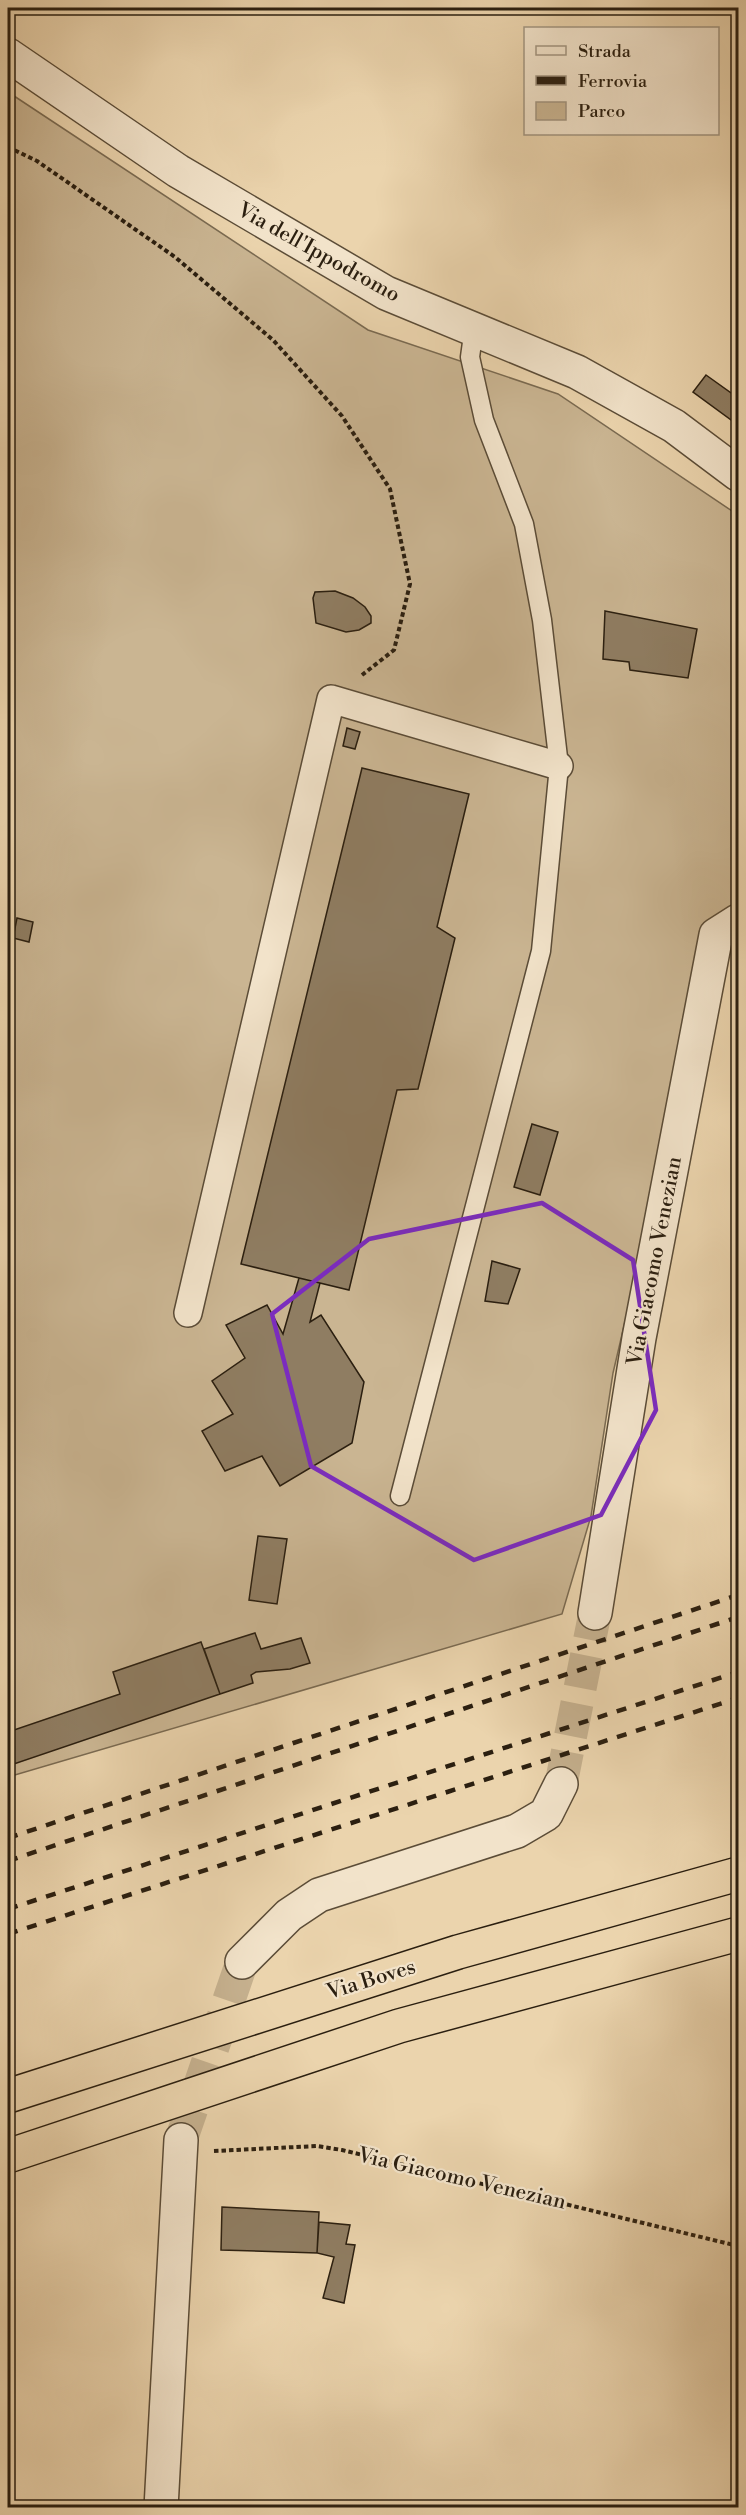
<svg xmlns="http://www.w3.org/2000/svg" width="746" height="2515" viewBox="0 0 746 2515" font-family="'Libre Bodoni',serif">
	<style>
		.green { fill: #cab592; stroke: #7a6a51; stroke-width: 1.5 }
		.building { fill: #8f7d62; stroke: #2b1f10; stroke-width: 1.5 }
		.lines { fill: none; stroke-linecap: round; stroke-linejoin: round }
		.minor-tunnel { stroke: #c5b08e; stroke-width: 33; stroke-dasharray: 33 16; stroke-linecap: butt }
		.service-casing { stroke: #5b4c37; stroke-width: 21 }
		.pedestrian-casing { stroke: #5b4c37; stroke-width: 30 }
		.minor-casing { stroke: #5b4c37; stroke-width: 36 }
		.trunk-casing { stroke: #2b1f10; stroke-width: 36 }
		.path { stroke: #2b1f10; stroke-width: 4; stroke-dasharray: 4.5 3; stroke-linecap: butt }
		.service { stroke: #f2e3ca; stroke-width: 18 }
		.pedestrian { stroke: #f2e3ca; stroke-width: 27 }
		.minor { stroke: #f2e3ca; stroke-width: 33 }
		.trunk { stroke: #ebd4ad; stroke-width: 33 }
		.rail { stroke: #2b1f10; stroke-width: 4.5; stroke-dasharray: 10 10; stroke-linecap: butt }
		.marked { fill: none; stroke: #7b2cbf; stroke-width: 4.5; stroke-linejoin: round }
		.labels { text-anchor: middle; stroke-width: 4.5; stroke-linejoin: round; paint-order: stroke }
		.street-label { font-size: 21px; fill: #2b1f10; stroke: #f2e3ca }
	</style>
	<rect width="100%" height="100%" fill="#ebd4ad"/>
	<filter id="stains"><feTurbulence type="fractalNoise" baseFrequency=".00333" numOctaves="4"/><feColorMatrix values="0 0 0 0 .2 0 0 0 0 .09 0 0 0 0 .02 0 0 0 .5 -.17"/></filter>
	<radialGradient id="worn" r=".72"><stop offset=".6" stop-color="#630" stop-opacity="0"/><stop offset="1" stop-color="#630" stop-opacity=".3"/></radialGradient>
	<!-- green -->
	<path class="green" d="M8,92L368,330L558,394L738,515V908L716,915L704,940L646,1232L613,1373L591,1516L562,1614L8,1777Z"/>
	<!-- building -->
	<path class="building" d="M706,375L738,398V425L693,392Z
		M335,591L353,598L365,607L371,616V623L359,630L346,632L316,623L313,598L315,592Z
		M605,611L697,629L688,678L630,670L629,662L603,659Z
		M347,728L360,732L355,749L343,746Z
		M362,768L469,794L437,927L455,938L418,1089L397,1090L349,1290L241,1264Z
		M17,918L33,922L29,942L13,938Z
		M532,1124L558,1132L540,1195L514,1187Z
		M492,1261L520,1269L508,1304L485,1301Z
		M299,1278L320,1283L310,1322L321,1315L364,1382L352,1443L280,1486L262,1456L225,1471L202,1431L233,1414L212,1381L245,1358L226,1325L267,1305L283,1334Z
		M258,1536L287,1539L277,1604L249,1600Z
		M255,1633L261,1649L301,1638L310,1663L290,1669L256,1672L251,1675L253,1683L220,1694L204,1649Z
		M201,1642L220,1694L8,1766V1732L120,1694L113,1672Z
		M222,2207L319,2212L317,2253L221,2250Z
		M319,2222L350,2225L346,2244L355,2245L344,2303L323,2298L334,2257L317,2253Z"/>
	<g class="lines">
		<!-- minor-tunnel -->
		<path class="minor-tunnel" d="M561,1784L595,1613
			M181,2140L242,1962"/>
		<!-- service casing -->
		<g class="service-casing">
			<path id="service" d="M400,1496L541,951L559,766L542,620L524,524L484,420L470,357L474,328"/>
		</g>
		<!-- pedestrian casing -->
		<g class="pedestrian-casing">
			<path id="pedestrian" d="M188,1313L331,699L559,766"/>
		</g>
		<!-- minor casing -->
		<g class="minor-casing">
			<path id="minor" d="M8,55L178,171L386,293L577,372L674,426L738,474
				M595,1613L639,1338L716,935L738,921
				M242,1962L289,1915L319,1895L517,1831L546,1814L561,1784
				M161,2508L181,2140"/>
		</g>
		<!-- trunk casing -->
		<g class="trunk-casing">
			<path id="trunk" d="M8,2096L458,1952L738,1874
				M8,2156L399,2026L738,1934"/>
		</g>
		<!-- path -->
		<path class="path" d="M8,147L37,161L175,257L273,340L342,416L390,489L410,584L394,650L362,675
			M214,2151L317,2146L342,2150L738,2246"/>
		<!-- service -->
		<use href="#service" class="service"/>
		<!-- pedestrian -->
		<use href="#pedestrian" class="pedestrian"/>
		<!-- minor -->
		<use href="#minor" class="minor"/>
		<!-- trunk -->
		<use href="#trunk" class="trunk"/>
		<!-- rail -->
		<path class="rail" d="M8,1838L738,1595
			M8,1861L738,1617
			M8,1909L738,1672
			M8,1934L738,1698"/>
	</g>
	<!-- marked area -->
	<path class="marked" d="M542,1203L633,1260L656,1410L601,1515L474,1560L311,1466L272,1314L369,1239Z"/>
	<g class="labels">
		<!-- street labels -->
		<g class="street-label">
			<text transform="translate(319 252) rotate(29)" y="7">Via dell'Ippodromo</text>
			<text transform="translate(654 1261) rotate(-79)" y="7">Via Giacomo Venezian</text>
			<text transform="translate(371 1979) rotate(-17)" y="7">Via Boves</text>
			<text transform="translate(462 2178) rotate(13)" y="7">Via Giacomo Venezian</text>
		</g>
	</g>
	<!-- margin -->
	<rect width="746" height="2515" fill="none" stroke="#ebd4ad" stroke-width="30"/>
	<rect x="9" y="9" width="728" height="2497" fill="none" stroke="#2b1f10" stroke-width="3"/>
	<rect x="15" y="15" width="716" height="2485" fill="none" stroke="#2b1f10" stroke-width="1.5"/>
	<!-- legend -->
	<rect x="524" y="27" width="195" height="108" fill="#f2e3ca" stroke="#a29580" stroke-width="1.5"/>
	<rect x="536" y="46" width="30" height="9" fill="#f2e3ca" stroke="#a29580" stroke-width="1.5"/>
	<text x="578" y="57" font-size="18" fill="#2b1f10">Strada</text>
	<rect x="536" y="76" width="30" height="9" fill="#2b1f10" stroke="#a29580" stroke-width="1.5"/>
	<text x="578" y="87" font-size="18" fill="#2b1f10">Ferrovia</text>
	<rect x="536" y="102" width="30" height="18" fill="#cab592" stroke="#a29580" stroke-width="1.5"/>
	<text x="578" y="117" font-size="18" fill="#2b1f10">Parco</text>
	<rect width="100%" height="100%" filter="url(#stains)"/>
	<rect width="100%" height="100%" fill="url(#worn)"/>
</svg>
